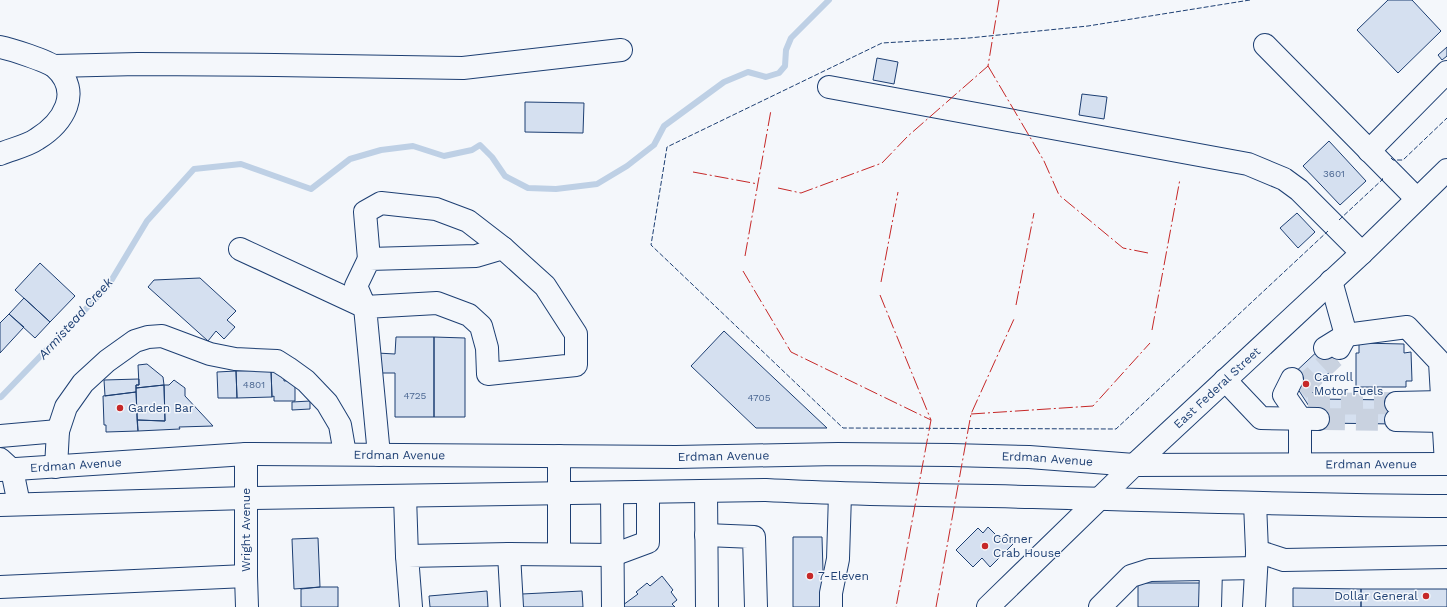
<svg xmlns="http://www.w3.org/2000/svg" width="1447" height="607" viewBox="0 0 1447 607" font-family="'Work Sans',sans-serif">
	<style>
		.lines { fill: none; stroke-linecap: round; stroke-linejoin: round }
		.stream { stroke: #bed0e5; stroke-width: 6 }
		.building { fill: #d5e0f0; stroke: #1d3f73 }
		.minor-tunnel { stroke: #c9d2e0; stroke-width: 22; stroke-dasharray: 22 11; stroke-linecap: butt }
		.minor-casing { stroke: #1d3f73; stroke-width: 24 }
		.major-casing { stroke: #1d3f73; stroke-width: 24 }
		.minor { stroke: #f4f7fb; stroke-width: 22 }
		.major { stroke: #f4f7fb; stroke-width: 22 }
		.fence { stroke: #1d3f73; stroke-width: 1; stroke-dasharray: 5 2; stroke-linecap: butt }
		.power { stroke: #c62828; stroke-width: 1; stroke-dasharray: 14 3 2 3; stroke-linecap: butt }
		.poi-dot { fill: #c62828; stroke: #f4f7fb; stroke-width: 1.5 }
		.labels { text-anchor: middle; stroke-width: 3; stroke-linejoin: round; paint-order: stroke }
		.number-label { font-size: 10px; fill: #4b6792 }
		.poi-label { font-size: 12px; fill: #1d3f73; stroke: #f4f7fb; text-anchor: start }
		.street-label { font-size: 12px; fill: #1d3f73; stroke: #f4f7fb }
		.water-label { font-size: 13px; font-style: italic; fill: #1d3f73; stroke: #f4f7fb }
	</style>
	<rect width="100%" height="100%" fill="#f4f7fb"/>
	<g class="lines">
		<!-- stream -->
		<path class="stream" d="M1,397L108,286L147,221L194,169L241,164L311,189L350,159L381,150L413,146L444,156L472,150L480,145L492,157L505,176L528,188L556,189L597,184L627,166L654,145L664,126L724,82L748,72L766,77L779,73L785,66L786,50L791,38L829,0"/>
	</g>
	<!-- building -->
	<path class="building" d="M1388,0H1412L1441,31L1398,73L1357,30Z
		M1447,47V56L1442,60L1438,55Z
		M877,58L898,62L894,84L873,80Z
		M1082,94L1107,97L1104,119L1079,115Z
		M525,102L584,103L583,133L525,132Z
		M1329,141L1366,181L1340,205L1303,166Z
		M1297,213L1315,232L1298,248L1280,228Z
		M40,263L75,296L50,322L15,290Z
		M200,278L236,311L227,320L235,327L224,339L216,331L208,341L148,287L154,280Z
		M24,298L50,322L35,338L9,314Z
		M9,314L24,327L0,353V323Z
		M724,331L827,428H756L691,366Z
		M396,337H434V417H395V373H377V353L395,354Z
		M434,337L465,338V417H434Z
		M1359,343L1404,344V353L1411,352L1412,381H1406V387H1356V353H1359Z
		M1323,346L1339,363L1311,390L1317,399L1396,400V424L1320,423L1290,377Z
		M147,364L163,377L164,385L136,388V385H139L138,365Z
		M271,370H284V381L295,380V401H274V396L272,397Z
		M271,370L272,397L237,398L236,371Z
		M236,371L237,398H218L217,372Z
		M139,379V385H136V392L105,396L104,380Z
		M174,380L185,388V396L213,426L179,427L180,429L138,431L137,420L165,421L164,385H169Z
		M164,385L165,421L137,420L136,388Z
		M136,392L138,431L106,432V425H104L103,396Z
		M310,401V409L292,410V402Z
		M988,527L1000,539L1006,534L1015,542L990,567L982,558L973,567L956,550L978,528L983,533Z
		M793,537H822L823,571H827L822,607H793Z
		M318,538L320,587L294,589L292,539Z
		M662,576L673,590L671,592L677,600L672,604L675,607H624L623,605L638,594L636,592L647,583L650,586Z
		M1138,583H1200L1206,607H1138Z
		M320,587H338V607H301V589Z
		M1293,588L1361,589V607H1293Z
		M1361,589H1447V607H1361Z
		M487,591L488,607H430L429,596Z
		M582,591L583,607H522V594Z"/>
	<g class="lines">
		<!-- minor-tunnel -->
		<path class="minor-tunnel" d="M1299,390L1334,357
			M1308,404L1396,403
			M1323,419L1396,420"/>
		<!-- minor casing -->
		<g class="minor-casing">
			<g id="minor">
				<path d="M1265,45L1417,199"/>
				<path d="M0,47C11,49 47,61 55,67C83,92 63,123 37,139C27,146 12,149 0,154"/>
				<path d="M54,66L138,64L275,65L463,68L621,50"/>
				<path d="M829,87L1248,164L1284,179L1299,190L1362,253"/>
				<path d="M1369,151L1447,72"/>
				<path d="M240,249L365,307"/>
				<path d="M369,259L365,212L381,203L436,209L468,221L503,248"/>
				<path d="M1331,281L1346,335L1339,348"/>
				<path d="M365,307L356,286L369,259L476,256L503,248L545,286L576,334V365L488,374L487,348L481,326L469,315L437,303L365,307L379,455"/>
				<path d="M1325,348L1346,335L1407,327L1440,362L1446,464"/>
				<path d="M1292,379L1284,395L1300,418V464"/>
				<path d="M1225,380L1261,418L1318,419"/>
				<path d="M1396,403L1442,402"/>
				<path d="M1396,420L1443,421"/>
				<path d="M58,431L66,407L83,383L107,361L135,341L148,337L162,336L210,354L235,359L277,361L288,368L306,381L327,403L340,425L345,454"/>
				<path d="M0,436L58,431L56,467"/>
				<path d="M246,454V576L247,607"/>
				<path d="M559,456V554"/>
				<path d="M0,459L12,470L19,504"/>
				<path d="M706,491L707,607"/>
				<path d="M612,493L613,607"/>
				<path d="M405,496L407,556"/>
				<path d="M1255,503L1257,551L1284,560L1447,557"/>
				<path d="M706,535L754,537L756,607"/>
				<path d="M509,554L512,607"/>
				<path d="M0,587L246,576"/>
				<path d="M411,607L407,556L509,554L613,555L648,542V492"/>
				<path d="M831,607V593L838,559L840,494"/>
				<path id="s1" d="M988,607L1134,465L1362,253L1447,170"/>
				<path d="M1100,607L1131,576L1150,570L1256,568"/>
				<path d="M1210,607L1211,569"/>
				<path d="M1254,607L1257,554"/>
			</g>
		</g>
		<!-- major casing -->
		<g class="major-casing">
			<g id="major">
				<path id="s2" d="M0,470L246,454L676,457L838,454L951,455L1029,457L1134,465L1447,464"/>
				<path d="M0,505L247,498L766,490C855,495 944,495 1033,497C1171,501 1309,505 1447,506"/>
			</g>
		</g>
		<!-- minor -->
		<use href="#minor" class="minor"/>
		<!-- major -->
		<use href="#major" class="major"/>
		<!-- fence -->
		<path class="fence" d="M1250,0L1088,26L969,38L882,43L667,147L651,245L843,428L1116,429L1328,231
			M1391,158L1393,160H1403L1447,118
			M1339,220L1383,179L1381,178"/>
		<!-- power -->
		<path class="power" d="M988,66L1044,161L1059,195L1123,248L1148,253
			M693,172L758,184
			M778,188L801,193L882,163L908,136L988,66L999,0
			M745,256L771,110
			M743,271L791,352L931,420
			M881,282L898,192
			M880,295L931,420L896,607
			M1016,305L1034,213
			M1152,330L1180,179
			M971,414L1093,406L1150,343
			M936,607L971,414L1014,319"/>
	</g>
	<!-- markers -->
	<g class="poi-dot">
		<circle cx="1306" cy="384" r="4"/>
		<circle cx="120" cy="408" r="4"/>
		<circle cx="985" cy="546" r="4"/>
		<circle cx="810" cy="576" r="4"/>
		<circle cx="1426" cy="596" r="4"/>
	</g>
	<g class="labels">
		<!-- number labels -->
		<g class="number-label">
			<text x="1334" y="177">3601</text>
			<text x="254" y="388">4801</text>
			<text x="415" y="399">4725</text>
			<text x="759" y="401">4705</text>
		</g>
		<!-- poi labels -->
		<g class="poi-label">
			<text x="1314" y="381">Carroll<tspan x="1314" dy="14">Motor Fuels</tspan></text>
			<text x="128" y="412">Garden Bar</text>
			<text x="993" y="543">Corner<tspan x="993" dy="14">Crab House</tspan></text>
			<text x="818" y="580">7-Eleven</text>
			<text x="1418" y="600" text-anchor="end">Dollar General</text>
		</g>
		<!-- street labels -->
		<g class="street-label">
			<text dy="4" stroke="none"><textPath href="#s1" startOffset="317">East Federal Street</textPath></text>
			<text dy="4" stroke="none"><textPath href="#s2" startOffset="400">Erdman Avenue</textPath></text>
			<text dy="4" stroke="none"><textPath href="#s2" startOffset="724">Erdman Avenue</textPath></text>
			<text dy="4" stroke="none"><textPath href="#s2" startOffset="1048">Erdman Avenue</textPath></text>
			<text dy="4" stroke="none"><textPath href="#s2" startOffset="1372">Erdman Avenue</textPath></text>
			<text dy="4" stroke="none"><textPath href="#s2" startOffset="76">Erdman Avenue</textPath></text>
			<text transform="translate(246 530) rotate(-90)" y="4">Wright Avenue</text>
		</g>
		<!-- water labels -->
		<g class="water-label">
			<text transform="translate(75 318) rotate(-48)" y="5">Armistead Creek</text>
		</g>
	</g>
</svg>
